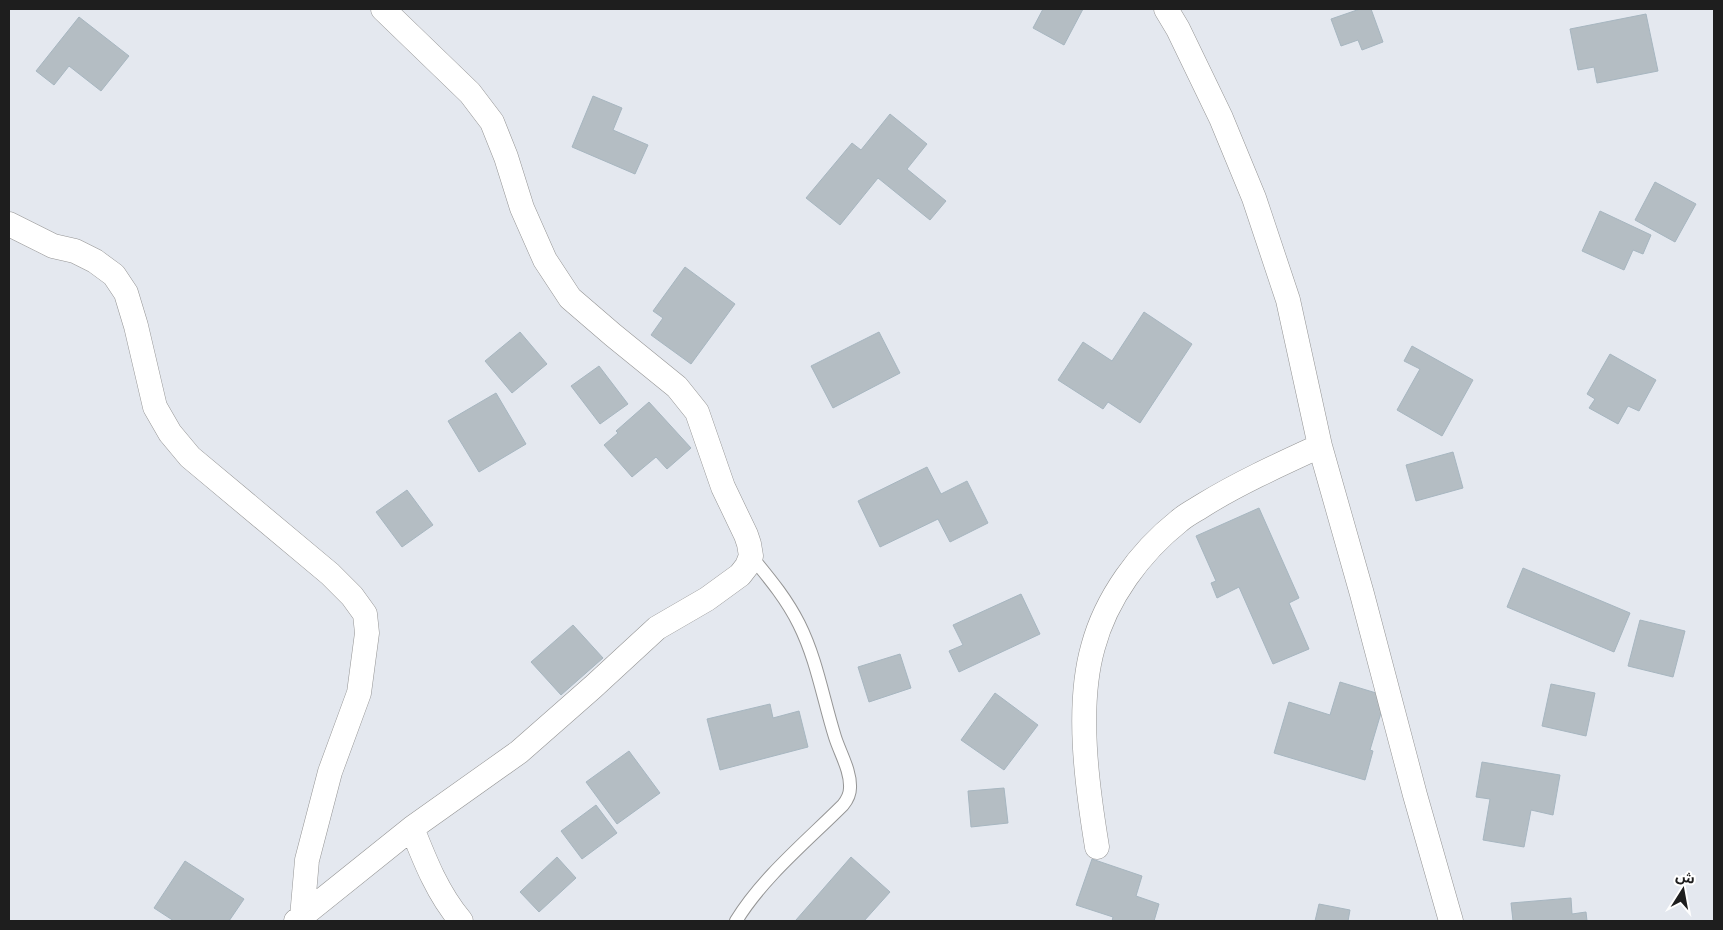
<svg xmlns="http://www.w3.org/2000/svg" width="1723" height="930" viewBox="0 0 1723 930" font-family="'IBM Plex Sans','Noto Sans Arabic',sans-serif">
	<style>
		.building { fill: #b4bdc3; stroke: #a7b6c0 }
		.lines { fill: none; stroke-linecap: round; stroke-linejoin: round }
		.lane-casing { stroke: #959595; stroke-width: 14 }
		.street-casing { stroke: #959595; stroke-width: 25 }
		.lane { stroke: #fff; stroke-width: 12 }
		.street { stroke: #fff; stroke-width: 24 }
	</style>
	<rect width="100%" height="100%" fill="#e4e8ef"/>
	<!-- building -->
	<path class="building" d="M1043,9H1083L1064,45L1033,28Z
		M1360,9H1371L1383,42L1362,50L1358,40L1341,46L1331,19Z
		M1646,14L1658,71L1597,83L1594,67L1578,70L1570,29Z
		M79,17L129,56L101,91L69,66L54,85L36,71Z
		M593,96L622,108L613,130L648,145L635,174L572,147Z
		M890,114L927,144L907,169L946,201L930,220L878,178L840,225L806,198L852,143L861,150Z
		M1655,182L1696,204L1675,242L1635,220Z
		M1600,211L1651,235L1643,254L1633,250L1624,270L1582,251Z
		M685,267L735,304L691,364L651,335L663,318L653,311Z
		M1144,312L1192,344L1140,423L1108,402L1103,409L1058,380L1083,342L1112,361Z
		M520,332L547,364L512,393L485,361Z
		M879,332L900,373L833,408L811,366Z
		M1412,346L1473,380L1442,436L1397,410L1420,369L1404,361Z
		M1610,354L1656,380L1639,411L1628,406L1618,424L1589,408L1595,399L1587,394Z
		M599,366L628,404L600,424L571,386Z
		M496,393L526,444L479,472L448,421Z
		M649,402L691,448L667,469L656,457L632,477L604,445L618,433L616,431Z
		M1453,452L1463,488L1416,501L1406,465Z
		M927,467L941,494L967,481L988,523L950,542L938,519L880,547L858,501Z
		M407,490L433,525L402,547L376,512Z
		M1259,508L1299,598L1289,603L1309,649L1273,664L1239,587L1217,598L1211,583L1216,581L1196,536Z
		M1523,568L1630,613L1614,652L1507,607Z
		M1021,594L1040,634L959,672L949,651L963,645L953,625Z
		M1640,620L1685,631L1673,677L1628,666Z
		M573,625L603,658L561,695L531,662Z
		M900,654L911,688L869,702L858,667Z
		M1340,682L1386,696L1370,750L1373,751L1365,780L1274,753L1289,702L1330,715Z
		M1551,684L1595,693L1586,736L1542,726Z
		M995,693L1038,725L1004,770L961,740Z
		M770,704L773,718L799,711L808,747L720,770L707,719Z
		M629,751L660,793L617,824L586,782Z
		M1482,762L1560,775L1553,815L1531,810L1524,847L1483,840L1490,799L1476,797Z
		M1004,788L1008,823L971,827L968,791Z
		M596,805L617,833L582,859L561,831Z
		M557,857L576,878L539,912L520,892Z
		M851,857L890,892L864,921H798L796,920Z
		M1092,859L1142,876L1136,896L1159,904L1154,921H1112L1113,917L1076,905Z
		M185,861L244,899L229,921H174L154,908Z
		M1571,898L1572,914L1586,912L1587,921H1513L1511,903Z
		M1319,904L1350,910L1348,921H1315Z"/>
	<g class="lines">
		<!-- lane casing -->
		<g class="lane-casing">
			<path id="lane" d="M736,921C763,877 807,841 843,805C847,800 850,794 850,788C851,771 840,753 835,737C823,699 817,660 799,624C786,598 769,578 751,556"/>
		</g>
		<!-- street casing -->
		<g class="street-casing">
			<path id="street" d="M383,9L470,93L492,122L506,157L522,208L545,260L570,298L613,335L677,387L697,412L723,487L746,535L749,544L751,556L747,566L740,575L707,599L657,628L593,687L519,752L412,828C425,861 438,894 461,921
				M1166,9L1178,29L1221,118L1254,198L1288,300L1320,446L1362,594L1415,795L1451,921
				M9,224L53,246L75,251L95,261L114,275L126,293L136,326L155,407L170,433L190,457L330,574L352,596L365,614L367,633L359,693L330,772L307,860L302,917
				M1097,847C1087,786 1076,707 1093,647C1106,598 1140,552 1179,521C1187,514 1196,510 1205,504C1241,482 1281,464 1320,446
				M296,921L412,828"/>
		</g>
		<!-- lane -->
		<use href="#lane" class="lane"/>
		<!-- street -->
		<use href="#street" class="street"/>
	</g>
	<!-- border -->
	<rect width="1723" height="930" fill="none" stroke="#1e1e1e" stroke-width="20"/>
	<!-- north arrow -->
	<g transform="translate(1683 890) rotate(11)" stroke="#ffffff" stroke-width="4" paint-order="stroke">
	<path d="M0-4L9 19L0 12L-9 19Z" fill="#1e1e1e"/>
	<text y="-8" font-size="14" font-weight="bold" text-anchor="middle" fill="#1e1e1e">ش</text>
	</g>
</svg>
